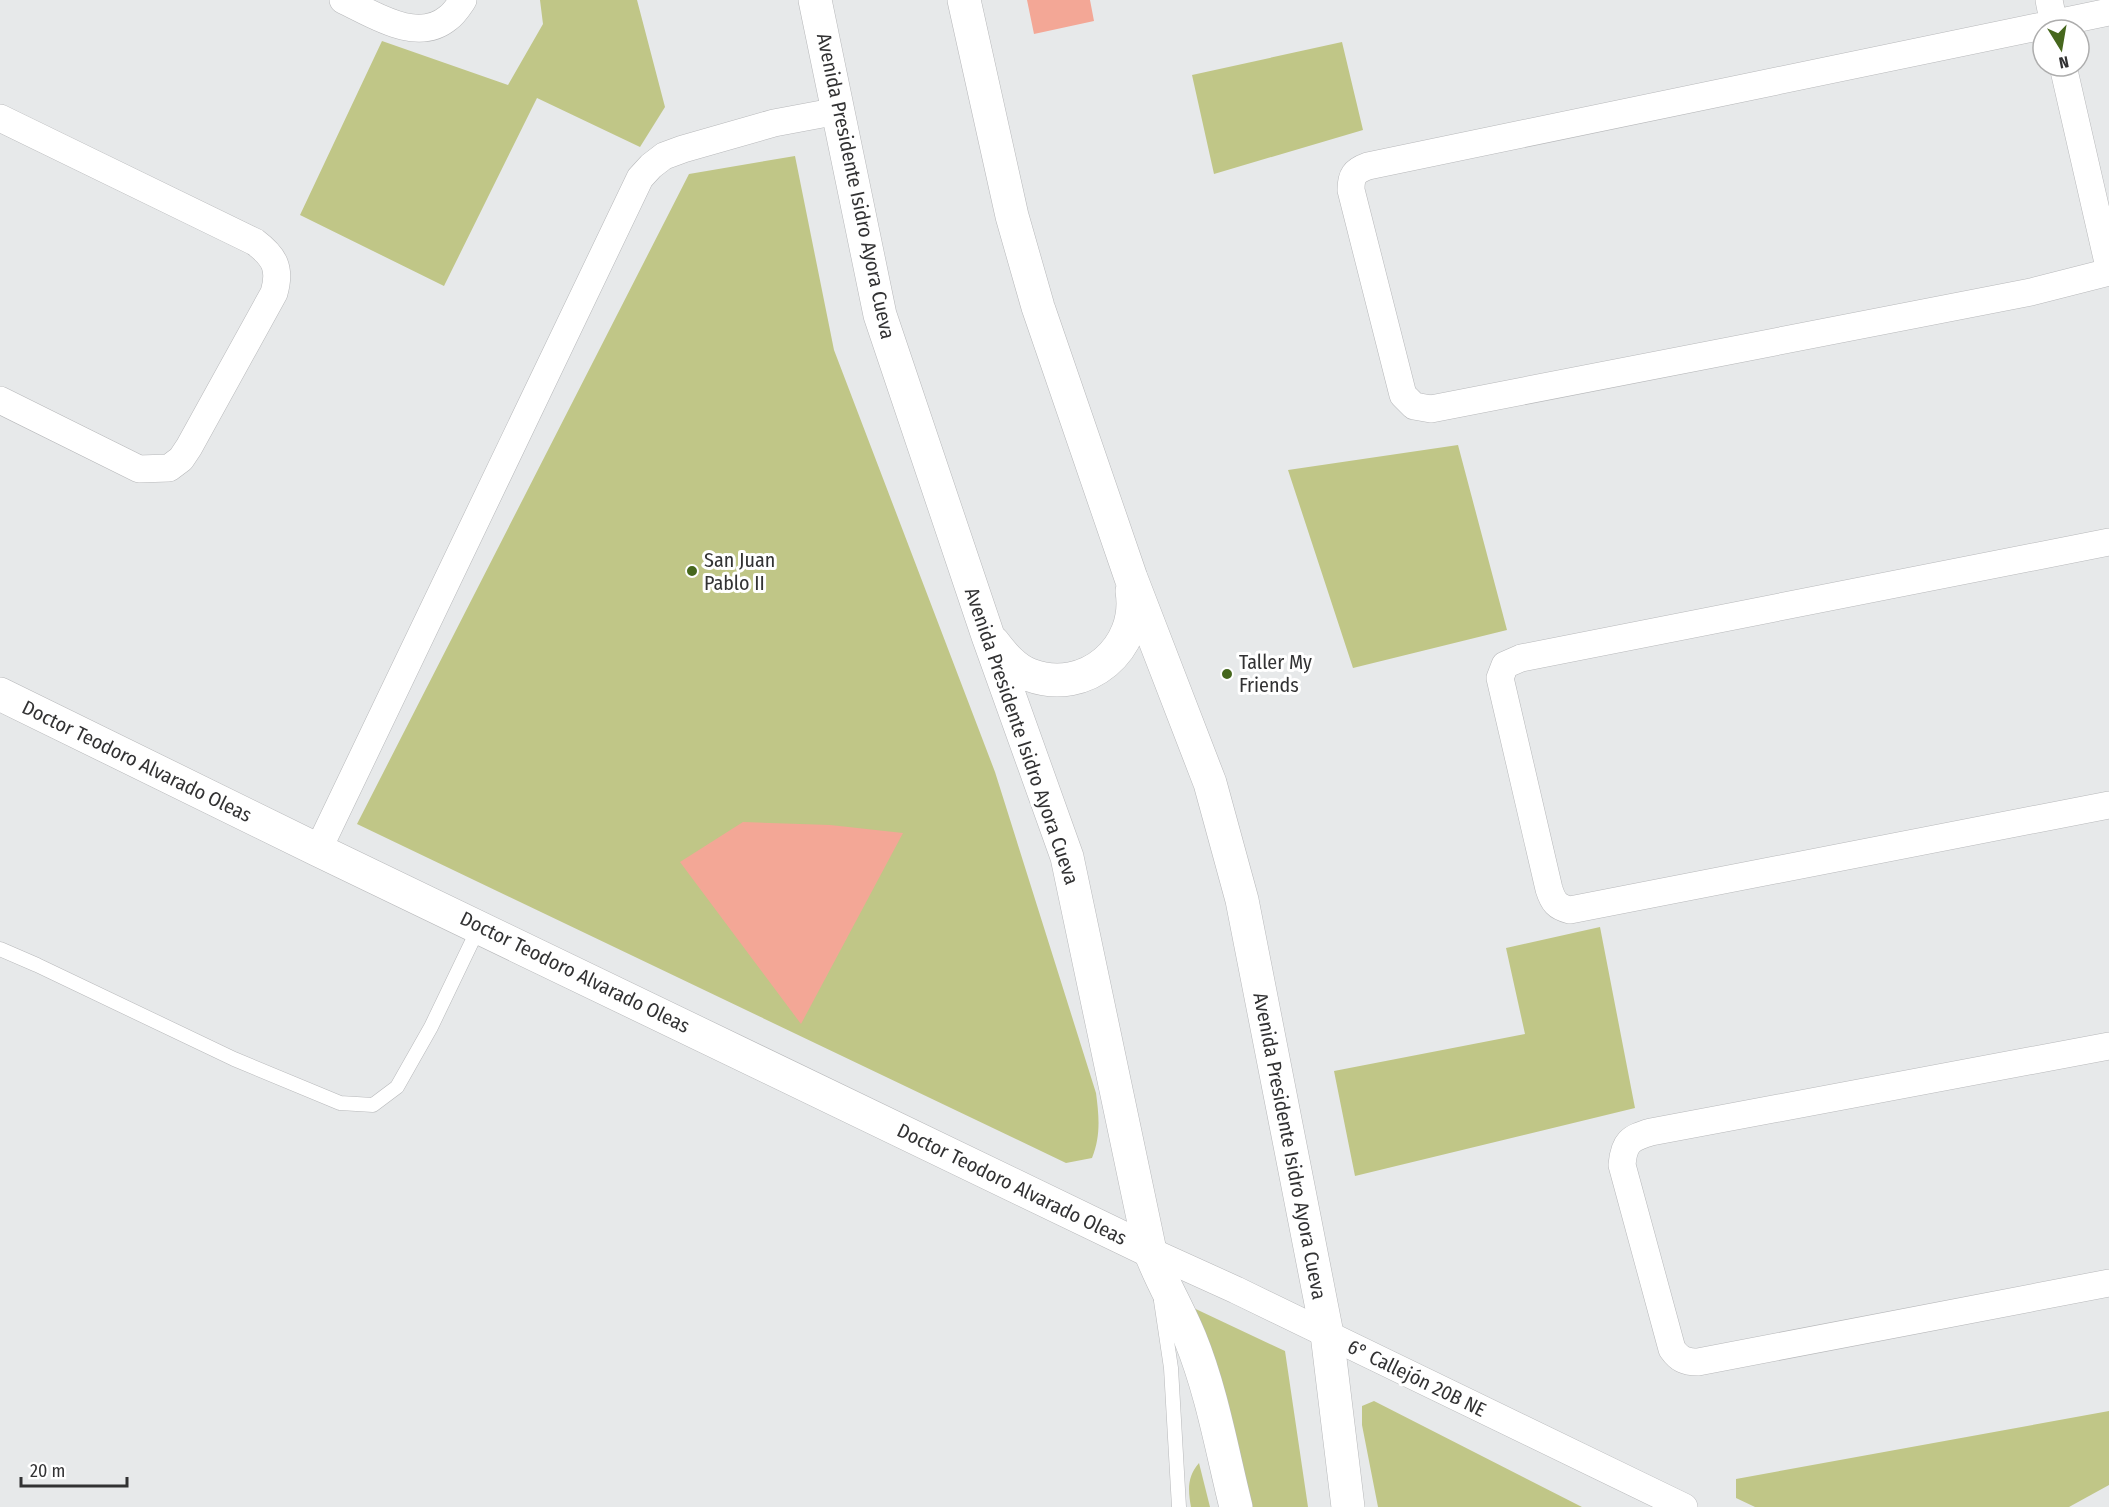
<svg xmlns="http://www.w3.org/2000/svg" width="2109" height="1507" viewBox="0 0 2109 1507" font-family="'Fira Sans Condensed',sans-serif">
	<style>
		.green { fill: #c0c687 }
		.building { fill: #f3a796 }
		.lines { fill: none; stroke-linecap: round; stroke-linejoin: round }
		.service-casing { stroke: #b7b8ba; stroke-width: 15 }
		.minor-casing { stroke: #b7b8ba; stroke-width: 28 }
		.tertiary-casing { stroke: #b7b8ba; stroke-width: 34 }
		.primary-casing { stroke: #b7b8ba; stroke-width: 34 }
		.service { stroke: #fff; stroke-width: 14 }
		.minor { stroke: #fff; stroke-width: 27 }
		.tertiary { stroke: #fff; stroke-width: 33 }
		.primary { stroke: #fff; stroke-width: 33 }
		.poi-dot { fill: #46671d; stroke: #fff; stroke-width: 2 }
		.labels { text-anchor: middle; stroke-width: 6; stroke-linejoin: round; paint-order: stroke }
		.street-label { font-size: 20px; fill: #323233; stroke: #fff }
		.poi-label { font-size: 20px; fill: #323233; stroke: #fff; text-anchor: start }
	</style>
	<rect width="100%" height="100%" fill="#e7e9ea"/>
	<!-- green -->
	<path class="green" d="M540,0H637L665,107L640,147L537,98L444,286L300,215L382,41L508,85L543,24Z
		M1342,42L1363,130L1214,174L1192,75Z
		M795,156L834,350L995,772L1096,1093C1099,1116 1101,1136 1092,1158L1066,1163L357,824L689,174Z
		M1458,445L1507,630L1353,668L1288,470Z
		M1600,927L1635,1108L1355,1176L1334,1071L1525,1034L1506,948Z
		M1183,1303L1285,1351L1308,1507H1252Z
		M1374,1401L1582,1507H1378L1362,1425V1406Z
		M2109,1411V1485L2069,1507H1755L1736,1498V1479Z
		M1199,1463L1210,1507H1191C1188,1490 1187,1477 1199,1463Z"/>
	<!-- building -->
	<path class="building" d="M1027,0H1090L1094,21L1034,34Z
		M743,822L830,825L903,833L801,1024L680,862Z"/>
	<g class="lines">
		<!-- service casing -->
		<g class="service-casing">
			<path id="service" d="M0,949L37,965L234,1059L340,1103L373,1105L397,1087L431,1027L479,927
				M1161,1301L1171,1368L1179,1507"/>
		</g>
		<!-- minor casing -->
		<g class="minor-casing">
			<path id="minor" d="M343,0C373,14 417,44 448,18C454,14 459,6 463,0
				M2049,0L2055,30
				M2109,12L1368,166C1354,171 1351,176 1351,190L1403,395L1414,406L1431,409L2031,292L2109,272
				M2063,66L2109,267
				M0,118L255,242C275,257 281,269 274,293L189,447L181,459L169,468L139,469L0,400
				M2109,542L1521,658L1505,665L1500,678L1549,889C1553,902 1557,907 1570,910L2109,805
				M318,850L640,178L651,166L664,156L683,149L774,123L838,111
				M2109,1046L1651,1132C1630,1138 1624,1142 1622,1165L1672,1349C1679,1359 1685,1362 1698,1362L2109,1283
				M1150,1251L1236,1290L1684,1507"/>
		</g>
		<!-- tertiary casing -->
		<g class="tertiary-casing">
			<path id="tertiary" d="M0,694L318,850L1150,1251"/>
		</g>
		<!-- primary casing -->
		<g class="primary-casing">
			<path id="primary" d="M815,0L880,315L988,636L1067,857L1150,1251C1161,1281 1178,1308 1190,1338C1212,1392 1222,1451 1236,1507
				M964,0L1012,216L1038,307L1131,578L1210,783L1242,900L1327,1334L1348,1507
				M993,642C1003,655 1014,669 1030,675C1086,696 1141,648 1132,591"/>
		</g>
		<!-- service -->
		<use href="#service" class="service"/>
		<!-- minor -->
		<use href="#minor" class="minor"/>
		<!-- tertiary -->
		<use href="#tertiary" class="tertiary"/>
		<!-- primary -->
		<use href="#primary" class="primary"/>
	</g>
	<!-- markers -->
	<g class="poi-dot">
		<circle cx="692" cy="571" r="6"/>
		<circle cx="1227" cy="674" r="6"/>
	</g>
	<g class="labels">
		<!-- street labels -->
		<g class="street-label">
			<text transform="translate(856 186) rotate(78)" y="7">Avenida Presidente Isidro Ayora Cueva</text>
			<text transform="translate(1022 736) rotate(71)" y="7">Avenida Presidente Isidro Ayora Cueva</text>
			<text transform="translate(137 761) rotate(26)" y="7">Doctor Teodoro Alvarado Oleas</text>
			<text transform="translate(575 972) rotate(26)" y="7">Doctor Teodoro Alvarado Oleas</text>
			<text transform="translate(1290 1146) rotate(79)" y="7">Avenida Presidente Isidro Ayora Cueva</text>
			<text transform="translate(1012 1184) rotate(26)" y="7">Doctor Teodoro Alvarado Oleas</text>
			<text transform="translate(1417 1378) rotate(26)" y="7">6° Callejón 20B NE</text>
		</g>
		<!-- poi labels -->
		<g class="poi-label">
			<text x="704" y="567">San Juan<tspan x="704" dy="23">Pablo II</tspan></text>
			<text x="1239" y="669">Taller My<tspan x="1239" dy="23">Friends</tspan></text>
		</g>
	</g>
	<!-- north arrow -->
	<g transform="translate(2061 48) rotate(169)"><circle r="28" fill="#ffffff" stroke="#adadad" stroke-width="1.5"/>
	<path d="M0-4.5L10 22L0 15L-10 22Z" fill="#46671d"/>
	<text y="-9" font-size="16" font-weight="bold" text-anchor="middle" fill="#323233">N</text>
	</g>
	<!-- scale -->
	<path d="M21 1477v9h106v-9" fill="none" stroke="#323233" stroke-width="3"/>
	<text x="30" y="1477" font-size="18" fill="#323233" stroke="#ffffff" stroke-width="4.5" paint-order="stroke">20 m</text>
</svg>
